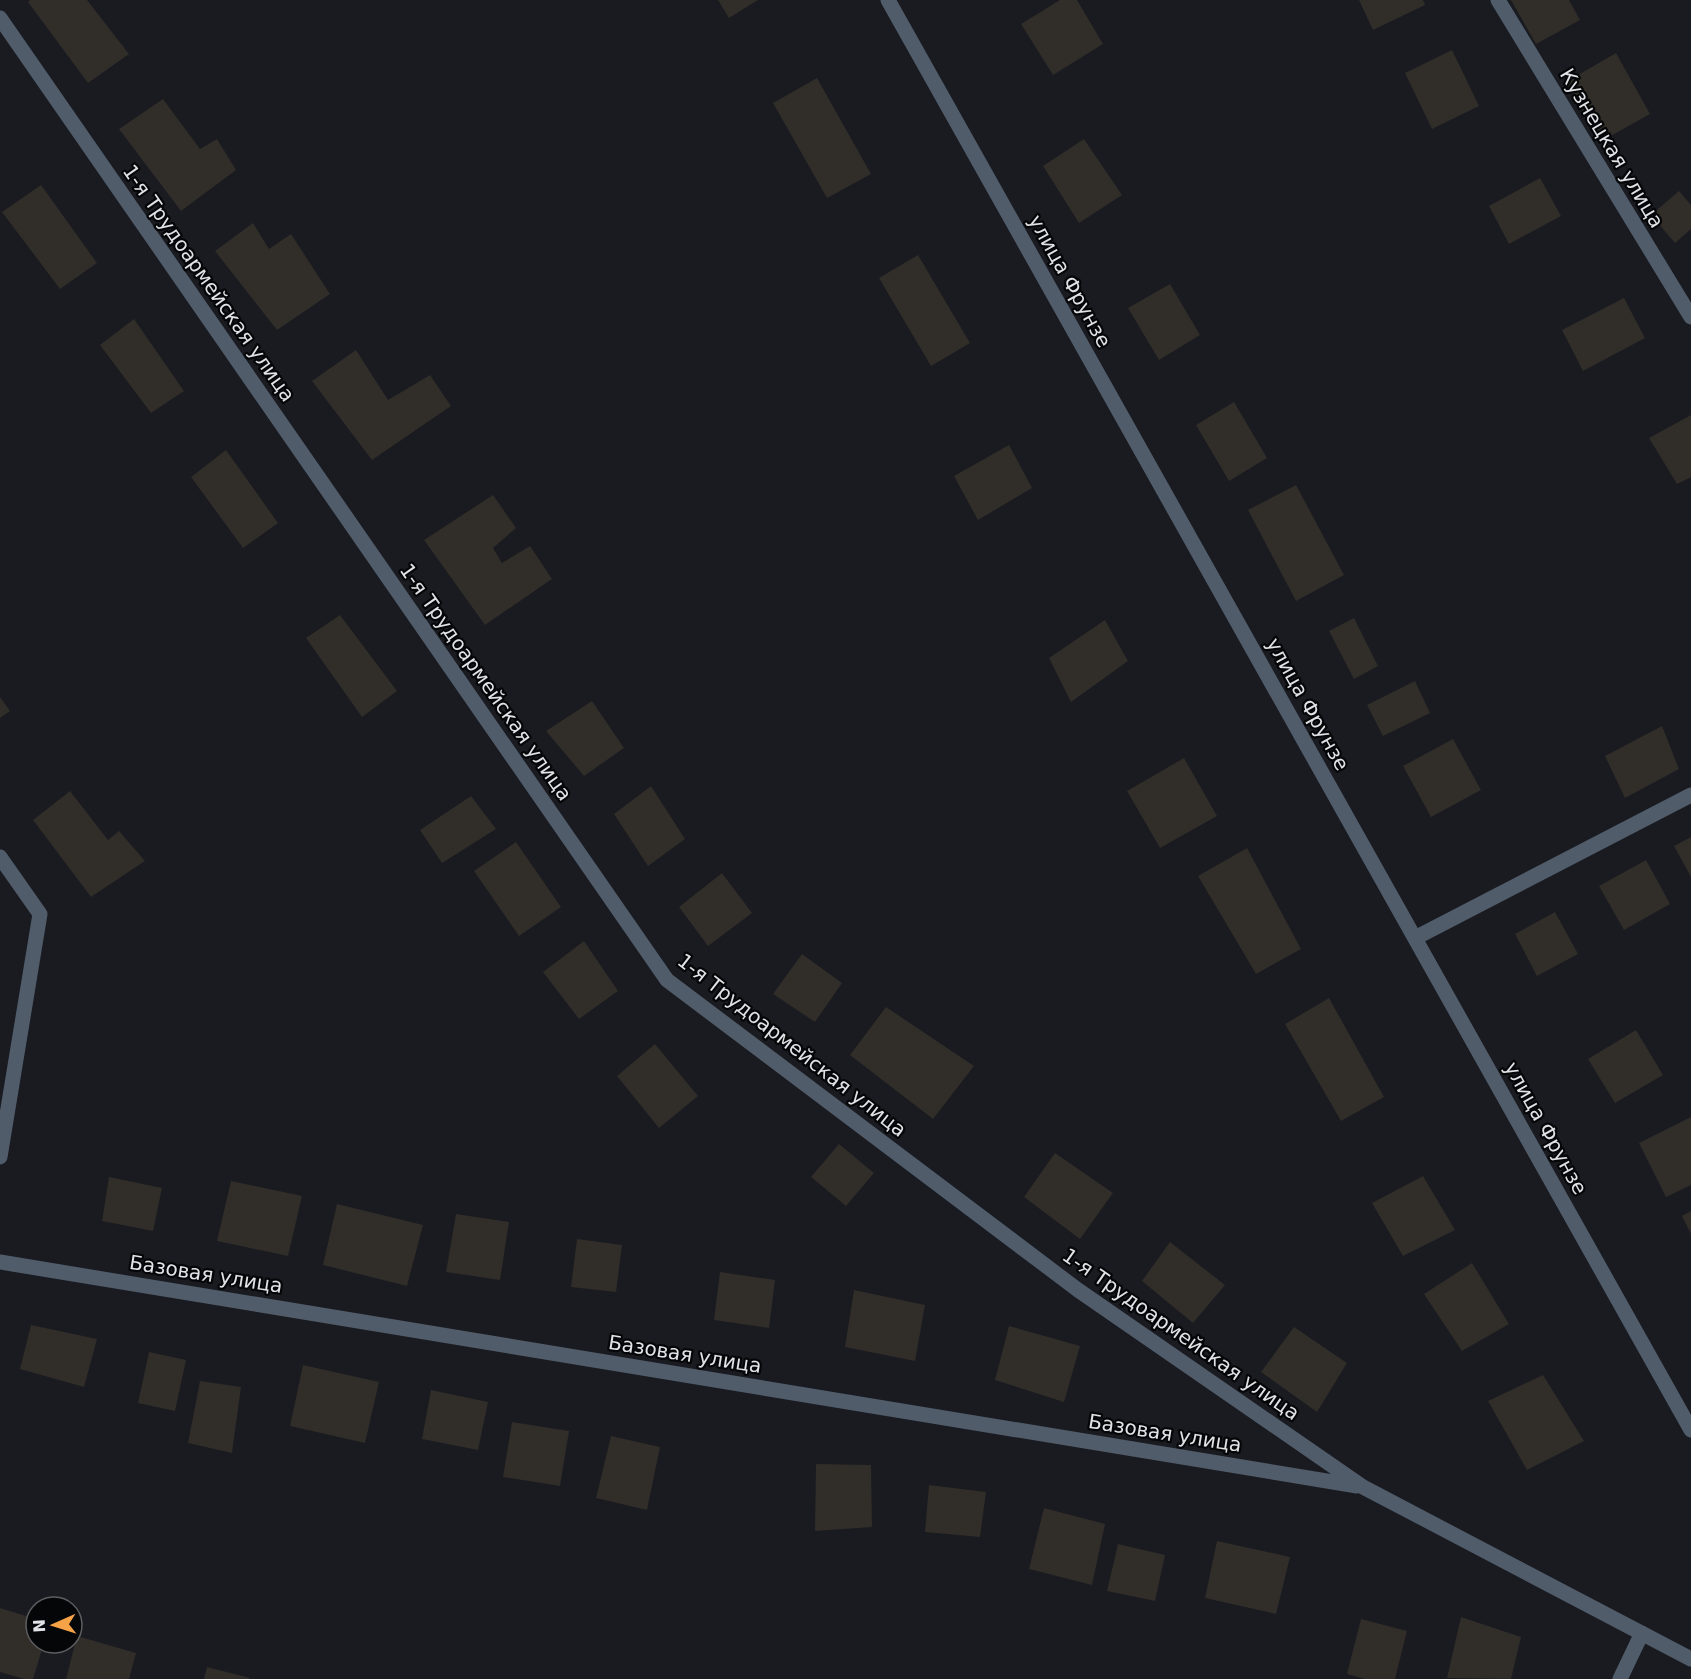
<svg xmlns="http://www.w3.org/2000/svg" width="1691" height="1679" viewBox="0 0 1691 1679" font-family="'DejaVu Sans',sans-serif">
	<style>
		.building { fill: #312d29 }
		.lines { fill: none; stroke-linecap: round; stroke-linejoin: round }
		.street { stroke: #515c6b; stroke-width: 15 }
		.labels { text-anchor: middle; stroke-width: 4.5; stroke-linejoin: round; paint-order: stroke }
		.street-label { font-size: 20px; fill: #e1e3e6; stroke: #050608 }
	</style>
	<rect width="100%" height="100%" fill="#191b20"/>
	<!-- building -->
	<path class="building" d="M30,0H87L129,54L88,83L28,2Z
		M718,0H758L729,18Z
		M1060,0H1077L1103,44L1053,75L1021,24Z
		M1359,0H1423L1425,5L1373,30Z
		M1511,0H1569L1580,20L1536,44Z
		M1452,50L1479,106L1432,129L1405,73Z
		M1616,53L1650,114L1600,142L1566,82Z
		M817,78L871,174L827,198L773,103Z
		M163,99L200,149L217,139L236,170L181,211L119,129Z
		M1084,139L1122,195L1079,223L1043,166Z
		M1540,178L1561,216L1509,244L1489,206Z
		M41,185L97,263L60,289L2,212Z
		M1679,191L1691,205V229L1675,243L1651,215Z
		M253,223L269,249L291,234L330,294L277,330L215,251Z
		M918,255L970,343L931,366L879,278Z
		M1170,284L1200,335L1159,360L1128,308Z
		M1624,298L1645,338L1583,371L1562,330Z
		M134,319L184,391L151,413L100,345Z
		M356,350L388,400L430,375L451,406L372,460L312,381Z
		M1234,402L1267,458L1229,481L1196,425Z
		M1691,415V477L1677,484L1649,438Z
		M1009,445L1032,488L978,520L954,476Z
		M226,450L278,523L243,548L191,477Z
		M1296,485L1344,575L1296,601L1248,510Z
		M493,495L516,528L493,548L502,563L530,546L552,579L485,625L424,540Z
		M340,615L397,691L362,717L306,638Z
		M1354,618L1378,666L1354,679L1329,631Z
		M1105,620L1128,661L1071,702L1049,658Z
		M1415,681L1430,713L1383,736L1367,705Z
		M0,697L10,711L0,718Z
		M592,701L624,748L584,776L546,731Z
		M1662,726L1679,769L1625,798L1605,756Z
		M1453,739L1481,790L1431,817L1403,766Z
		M1184,758L1217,816L1160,848L1127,791Z
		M651,786L685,839L648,866L614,814Z
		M70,791L108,840L119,831L145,861L91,897L33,820Z
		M471,796L496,829L442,863L420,830Z
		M1691,837V877L1674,846Z
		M516,842L561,907L519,936L474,871Z
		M1247,848L1301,949L1256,974L1198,876Z
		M1646,860L1670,904L1624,930L1599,886Z
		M722,873L752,913L708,946L679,907Z
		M1555,912L1578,954L1537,976L1515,934Z
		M584,941L618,991L579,1019L543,972Z
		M802,954L842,983L815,1022L773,994Z
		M1329,998L1384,1097L1341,1121L1285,1024Z
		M886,1007L974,1066L933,1119L850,1055Z
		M1636,1030L1663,1075L1615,1103L1588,1059Z
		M655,1044L698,1096L659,1128L617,1076Z
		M1691,1117V1185L1666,1197L1639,1143Z
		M839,1144L874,1173L846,1206L811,1177Z
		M1055,1153L1113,1193L1080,1239L1024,1197Z
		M1423,1176L1455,1230L1403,1256L1372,1203Z
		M109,1177L162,1188L153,1231L102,1221Z
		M231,1181L302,1196L288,1256L217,1241Z
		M337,1204L423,1225L407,1286L323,1265Z
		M1691,1211V1234L1682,1216Z
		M456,1214L509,1222L500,1280L446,1272Z
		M577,1239L622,1245L616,1292L571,1287Z
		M1170,1242L1225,1285L1193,1323L1142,1281Z
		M1472,1263L1509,1324L1462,1351L1424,1294Z
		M720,1272L775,1280L769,1328L714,1320Z
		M854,1290L925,1305L915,1361L845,1347Z
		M31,1325L97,1339L84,1387L20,1369Z
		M1009,1326L1080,1346L1064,1402L995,1380Z
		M1294,1327L1347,1363L1317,1412L1261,1372Z
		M149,1352L186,1360L175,1411L138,1403Z
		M303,1365L379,1382L365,1443L290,1426Z
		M1543,1375L1584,1441L1527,1470L1488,1401Z
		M200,1381L241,1387L232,1453L188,1443Z
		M431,1390L488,1402L478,1450L422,1439Z
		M512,1422L569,1431L560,1486L503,1477Z
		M611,1436L660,1447L647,1510L596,1498Z
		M816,1464L871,1465L872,1527L815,1531Z
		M929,1485L986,1492L980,1537L925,1532Z
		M1044,1508L1105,1524L1092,1585L1029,1569Z
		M1217,1541L1290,1557L1276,1614L1205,1598Z
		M1118,1544L1165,1555L1155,1601L1107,1591Z
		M0,1608L36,1619V1643H44L33,1679H24L0,1672Z
		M1461,1617L1521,1637L1511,1679L1447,1678Z
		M1361,1619L1407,1631L1395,1679H1365L1347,1674Z
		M77,1636L136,1653L129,1679H66Z
		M207,1667L250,1678L249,1679H204Z"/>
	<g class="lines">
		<!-- street -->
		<path class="street" d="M888,0L1691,1430
			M1498,0L1691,317
			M0,18L667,980L1078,1290L1363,1487L1691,1659
			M0,857L40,914L0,1157
			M1415,938L1691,795
			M0,1262L1357,1486
			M1620,1679L1642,1633"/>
	</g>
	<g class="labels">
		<!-- street labels -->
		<g class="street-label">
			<text transform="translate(1612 148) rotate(59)" y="7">Кузнецкая улица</text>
			<text transform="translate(1070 281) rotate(61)" y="7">улица Фрунзе</text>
			<text transform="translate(209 283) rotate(55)" y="7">1-я Трудоармейская улица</text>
			<text transform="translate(486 682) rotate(55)" y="7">1-я Трудоармейская улица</text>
			<text transform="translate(1308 704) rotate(61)" y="7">улица Фрунзе</text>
			<text transform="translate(792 1045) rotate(38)" y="7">1-я Трудоармейская улица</text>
			<text transform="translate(1546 1128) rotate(61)" y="7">улица Фрунзе</text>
			<text transform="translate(206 1274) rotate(9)" y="7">Базовая улица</text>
			<text transform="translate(1181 1334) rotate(35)" y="7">1-я Трудоармейская улица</text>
			<text transform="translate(685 1354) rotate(9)" y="7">Базовая улица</text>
			<text transform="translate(1165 1433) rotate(9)" y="7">Базовая улица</text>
		</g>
	</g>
	<!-- north arrow -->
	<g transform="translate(54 1625) rotate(267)"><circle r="28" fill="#050608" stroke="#5d5e61" stroke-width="1.5"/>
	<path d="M0-4.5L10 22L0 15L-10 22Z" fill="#f6a247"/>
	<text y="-9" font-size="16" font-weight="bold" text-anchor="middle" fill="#e1e3e6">N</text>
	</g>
</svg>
